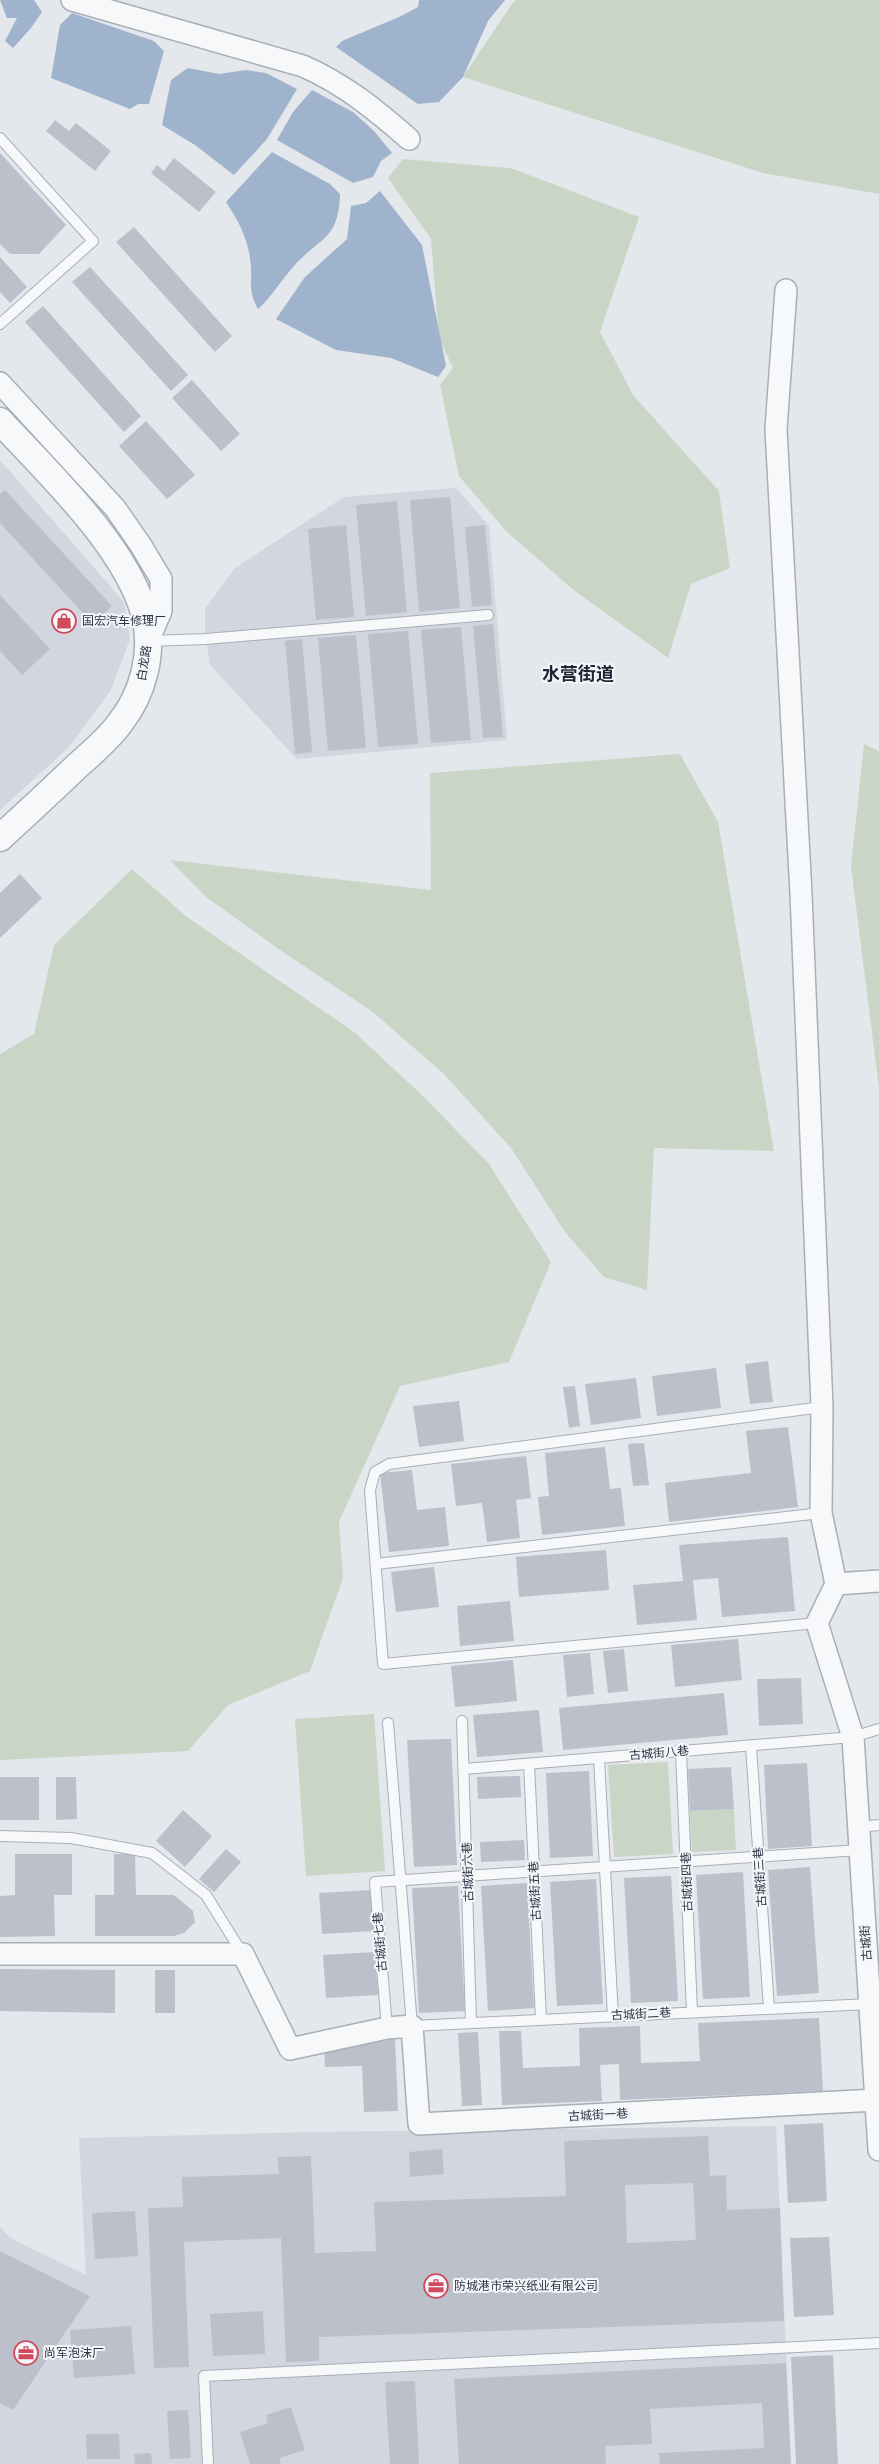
<svg xmlns="http://www.w3.org/2000/svg" width="879" height="2464" viewBox="0 0 879 2464" font-family="'Open Sans','Noto Sans SC',sans-serif">
	<style>
		.built { fill: #d2d6de }
		.green { fill: #c9d6c5 }
		.water { fill: #9fb4cc }
		.building { fill: #bbc0ca; fill-rule: evenodd }
		.lines { fill: none; stroke-linecap: round; stroke-linejoin: round }
		.service-casing { stroke: #a9aeb7; stroke-width: 12 }
		.minor-casing { stroke: #a9aeb7; stroke-width: 24 }
		.tertiary-casing { stroke: #a9aeb7; stroke-width: 29 }
		.service { stroke: #f7f8fa; stroke-width: 10 }
		.minor { stroke: #f7f8fa; stroke-width: 21 }
		.tertiary { stroke: #f7f8fa; stroke-width: 26 }
		.labels { text-anchor: middle; stroke-width: 4; stroke-linejoin: round; paint-order: stroke }
		.poi-label { font-size: 12px; fill: #2b3445; stroke: #f4f6f9; text-anchor: start }
		.street-label { font-size: 12px; fill: #2b3445; stroke: #f4f6f9 }
		.district-label { font-size: 18px; font-weight: bold; fill: #1d2536; stroke: #f4f6f9 }
	</style>
	<rect width="100%" height="100%" fill="#e4e7ec"/>
	<!-- built -->
	<path class="built" d="M0,460L124,602L130,639L111,690L69,747L0,810Z
		M456,488L489,526L507,740L297,759L210,665L205,631V609L235,568L344,497Z
		M776,2126L791,2464H0V2227L10,2238L86,2275L79,2138L309,2132Z"/>
	<!-- green -->
	<path class="green" d="M518,0H879V194L763,173L463,77L514,1Z
		M403,159L511,168L639,217L600,332L633,395L719,491L730,568L691,584L668,658L571,588L506,531L459,476L440,385L453,368L439,338L431,239L388,178Z
		M864,744L879,751V1088L851,866Z
		M680,754L718,822L774,1151L654,1148L647,1290L604,1277L565,1232L511,1148L445,1075L373,1012L277,948L206,897L170,860L431,890L430,773Z
		M132,869L187,917L354,1032L425,1098L489,1164L551,1262L509,1362L400,1386L339,1522L343,1578L310,1671L228,1705L188,1751L0,1760V1054L34,1034L54,945Z
		M374,1714L385,1871L306,1876L295,1719Z
		M668,1762L673,1854L614,1857L608,1765Z
		M734,1809L736,1850L692,1852L690,1811Z"/>
	<!-- water -->
	<path class="water" d="M0,0H34L42,12L31,28L13,48L5,41L17,18H7Z
		M419,0H505L488,21L463,77L439,102L418,104L336,47L342,41L399,17L418,7Z
		M72,13L154,41L164,51L149,104H138L130,109L51,78L60,25Z
		M188,68L219,74L246,70L266,73L297,89L267,139L234,175L195,145L162,125L171,80Z
		M312,90L353,112L374,131L392,153L381,161L373,177L353,183L277,140L293,112Z
		M272,152L330,184L340,194C339,241 318,238 294,266C281,280 272,297 258,309C248,289 252,287 251,267C249,241 240,223 226,202Z
		M380,191L422,245L446,366L438,377L391,358L336,350L276,319L305,277L347,239L351,206L366,203Z"/>
	<!-- building -->
	<path class="building" d="M55,120L69,131L76,123L111,151L95,171L46,131Z
		M0,153L66,225L39,254H10L0,244Z
		M174,158L216,192L199,212L151,173L157,165L164,171Z
		M134,227L232,336L215,352L116,242Z
		M0,257L27,287L10,303L0,292Z
		M90,267L188,375L171,391L72,282Z
		M43,306L141,416L124,432L25,322Z
		M192,380L240,434L221,451L172,398Z
		M146,421L195,475L167,499L119,446Z
		M5,490L112,606L93,624L0,523V494Z
		M450,497L460,608L419,612L410,500Z
		M397,501L407,612L366,616L356,505Z
		M346,525L354,617L316,620L308,529Z
		M485,525L492,605L472,607L465,527Z
		M0,595L50,649L22,675L0,651Z
		M493,624L503,737L483,738L473,626Z
		M461,627L471,740L431,743L421,630Z
		M408,631L418,744L378,747L368,634Z
		M356,635L366,748L328,751L318,638Z
		M302,639L312,752L295,754L285,641Z
		M20,874L42,898L0,938V893Z
		M768,1361L773,1402L750,1404L745,1364Z
		M716,1368L721,1408L657,1416L652,1376Z
		M636,1378L641,1418L591,1425L585,1384Z
		M575,1386L580,1426L569,1428L563,1387Z
		M459,1401L464,1441L419,1447L413,1406Z
		M788,1427L798,1507L669,1522L665,1483L751,1473L746,1431Z
		M644,1443L649,1485L633,1486L628,1444Z
		M605,1447L610,1489L621,1488L625,1526L542,1535L538,1497L549,1496L545,1453Z
		M526,1456L531,1498L516,1500L520,1538L487,1542L482,1503L456,1506L451,1464Z
		M412,1470L417,1510L445,1507L449,1546L389,1552L380,1473Z
		M788,1537L795,1611L722,1617L718,1578L693,1580L697,1620L637,1625L633,1585L683,1581L679,1545Z
		M606,1550L609,1590L519,1597L516,1557Z
		M434,1567L439,1607L396,1612L391,1572Z
		M510,1601L514,1641L460,1646L457,1606Z
		M738,1639L742,1680L675,1687L671,1645Z
		M624,1649L628,1691L608,1693L603,1651Z
		M590,1653L594,1694L567,1697L563,1655Z
		M513,1660L517,1701L455,1707L451,1666Z
		M801,1678L803,1724L759,1726L757,1679Z
		M724,1693L728,1735L563,1750L559,1708Z
		M539,1710L543,1752L477,1757L473,1715Z
		M451,1739L457,1865L414,1867L407,1740Z
		M807,1763L812,1846L768,1849L764,1765Z
		M731,1767L734,1809L690,1811L688,1769Z
		M589,1771L593,1856L550,1858L546,1773Z
		M520,1776L521,1797L478,1799L477,1777Z
		M0,1777H39V1820H0Z
		M56,1777H76L77,1819L56,1820Z
		M183,1810L212,1836L185,1867L156,1841Z
		M524,1840L525,1860L481,1862L480,1842Z
		M226,1849L241,1862L214,1892L199,1879Z
		M15,1854H72V1895H54L55,1936L0,1937V1896L15,1895Z
		M114,1854H135L136,1895H174L193,1911L195,1922L184,1933L174,1936H95V1895H114Z
		M810,1867L819,1993L777,1996L768,1870Z
		M743,1872L750,1997L703,1999L696,1875Z
		M671,1876L678,2001L631,2003L624,1878Z
		M596,1879L603,2004L557,2006L550,1882Z
		M527,1883L534,2008L488,2011L481,1886Z
		M458,1886L465,2011L419,2013L412,1888Z
		M371,1890L374,1931L322,1934L319,1893Z
		M375,1952L378,1995L326,1998L323,1955Z
		M0,1969L115,1970V2013L0,2011Z
		M155,1970H175V2013H155Z
		M819,2018L823,2091L620,2100L619,2064L600,2065L602,2101L502,2105L499,2031H521L523,2068L580,2066L579,2028L640,2026L641,2063L700,2061L698,2023Z
		M478,2032L482,2105L462,2106L458,2033Z
		M395,2038L398,2111L364,2112L362,2066L325,2067L324,2045L361,2039Z
		M823,2123L827,2201L788,2203L784,2125Z
		M708,2136L710,2176L726,2175L727,2210L780,2208L784,2321L319,2337V2361L286,2362L281,2238L184,2242L189,2367L154,2368L148,2208L183,2207L182,2177L279,2174L278,2157L311,2156L315,2253L376,2251L374,2202L566,2196L564,2141ZM693,2183L696,2240L627,2243L625,2185Z
		M442,2149L444,2174L410,2177L409,2152Z
		M135,2211L138,2256L95,2259L92,2213Z
		M829,2237L834,2315L794,2317L790,2238Z
		M0,2251L90,2296L13,2410L0,2403Z
		M263,2311L265,2354L213,2356L210,2314Z
		M131,2326L135,2374L74,2378L70,2330Z
		M833,2355L838,2464H796L791,2357Z
		M786,2363L791,2464H660L659,2453L764,2448L762,2403L650,2409L652,2444L605,2446L606,2464H459L454,2379Z
		M415,2381L419,2464H390L385,2382Z
		M291,2407L305,2450L279,2458L281,2464H250L240,2432L268,2423L266,2415Z
		M188,2410L191,2458L170,2459L167,2411Z
		M86,2434H119L120,2459H87Z
		M151,2453L152,2464H135L134,2454Z"/>
	<g class="lines">
		<!-- service casing -->
		<g class="service-casing">
			<path id="service" d="M0,138L93,241L0,324
				M149,641L206,639L488,615
				M376,1564L821,1513
				M817,1623L383,1664L370,1490L375,1472L389,1464L822,1407
				M462,1721L471,2022
				M388,1723L412,2026L870,2004
				M751,1746L769,2008
				M681,1752L692,2012
				M599,1758L613,2016
				M529,1764L541,2019
				M464,1769L853,1737L879,1729
				M859,1827L879,1825
				M0,1836L71,1838L152,1853L206,1895L242,1953
				M387,2028L375,1882L860,1850
				M208,2464L204,2376L879,2343"/>
		</g>
		<!-- minor casing -->
		<g class="minor-casing">
			<path id="minor" d="M72,0L303,66C344,84 376,110 409,139
				M786,290L776,429L801,894L822,1407L821,1513L836,1584L817,1623L853,1737L879,2150
				M0,383L115,508L140,544L161,579V611L148,641
				M836,1584L879,1581
				M0,1954H243L290,2049L387,2028L412,2026L419,2124L876,2100"/>
		</g>
		<!-- tertiary casing -->
		<g class="tertiary-casing">
			<path id="tertiary" d="M0,421C48,473 127,547 145,616C154,653 143,694 120,723C108,740 90,754 75,768C50,792 25,815 0,838"/>
		</g>
		<!-- service -->
		<use href="#service" class="service"/>
		<!-- minor -->
		<use href="#minor" class="minor"/>
		<!-- tertiary -->
		<use href="#tertiary" class="tertiary"/>
	</g>
	<!-- icons -->
	<defs>
		<g id="shop-ring" transform="scale(1.25)"><circle r="9.5" fill="#f4f6f9" stroke="#d1495b" stroke-width="1.5"/><path d="M-5-2.5h2.3a2.7 3.5 0 0 1 5.4 0H5L5.5 6h-11ZM-1.5-2.5h3a1.5 2.3 0 0 0-3 0Z" fill="#d1495b"/></g>
		<g id="office-ring" transform="scale(1.25)"><circle r="9.5" fill="#f4f6f9" stroke="#d1495b" stroke-width="1.5"/><path d="M-6-3h4V-5.5h4V-3h4V5H-6ZM-1-4.5V-3h2v-1.5ZM-6 0V1H6V0Z" fill="#d1495b"/></g>
	</defs>
	<g fill-rule="evenodd">
		<use href="#shop-ring" x="64" y="621"/>
		<use href="#office-ring" x="436" y="2286"/>
		<use href="#office-ring" x="26" y="2353"/>
	</g>
	<g class="labels">
		<!-- poi labels -->
		<g class="poi-label">
			<text x="82" y="625">国宏汽车修理厂</text>
			<text x="454" y="2290">防城港市荣兴纸业有限公司</text>
			<text x="44" y="2357">尚军泡沫厂</text>
		</g>
		<!-- street labels -->
		<g class="street-label">
			<text transform="translate(144 663) rotate(-81)" y="4">白龙路</text>
			<text transform="translate(659 1753) rotate(-5)" y="4">古城街八巷</text>
			<text transform="translate(468 1872) rotate(-92)" y="4">古城街六巷</text>
			<text transform="translate(760 1877) rotate(-94)" y="4">古城街三巷</text>
			<text transform="translate(687 1882) rotate(-92)" y="4">古城街四巷</text>
			<text transform="translate(535 1891) rotate(-93)" y="4">古城街五巷</text>
			<text transform="translate(380 1942) rotate(-95)" y="4">古城街七巷</text>
			<text transform="translate(866 1943) rotate(-94)" y="4">古城街</text>
			<text transform="translate(641 2014) rotate(-3)" y="4">古城街二巷</text>
			<text transform="translate(598 2115) rotate(-3)" y="4">古城街一巷</text>
		</g>
		<!-- district labels -->
		<g class="district-label">
			<text x="578" y="680">水营街道</text>
		</g>
	</g>
</svg>
